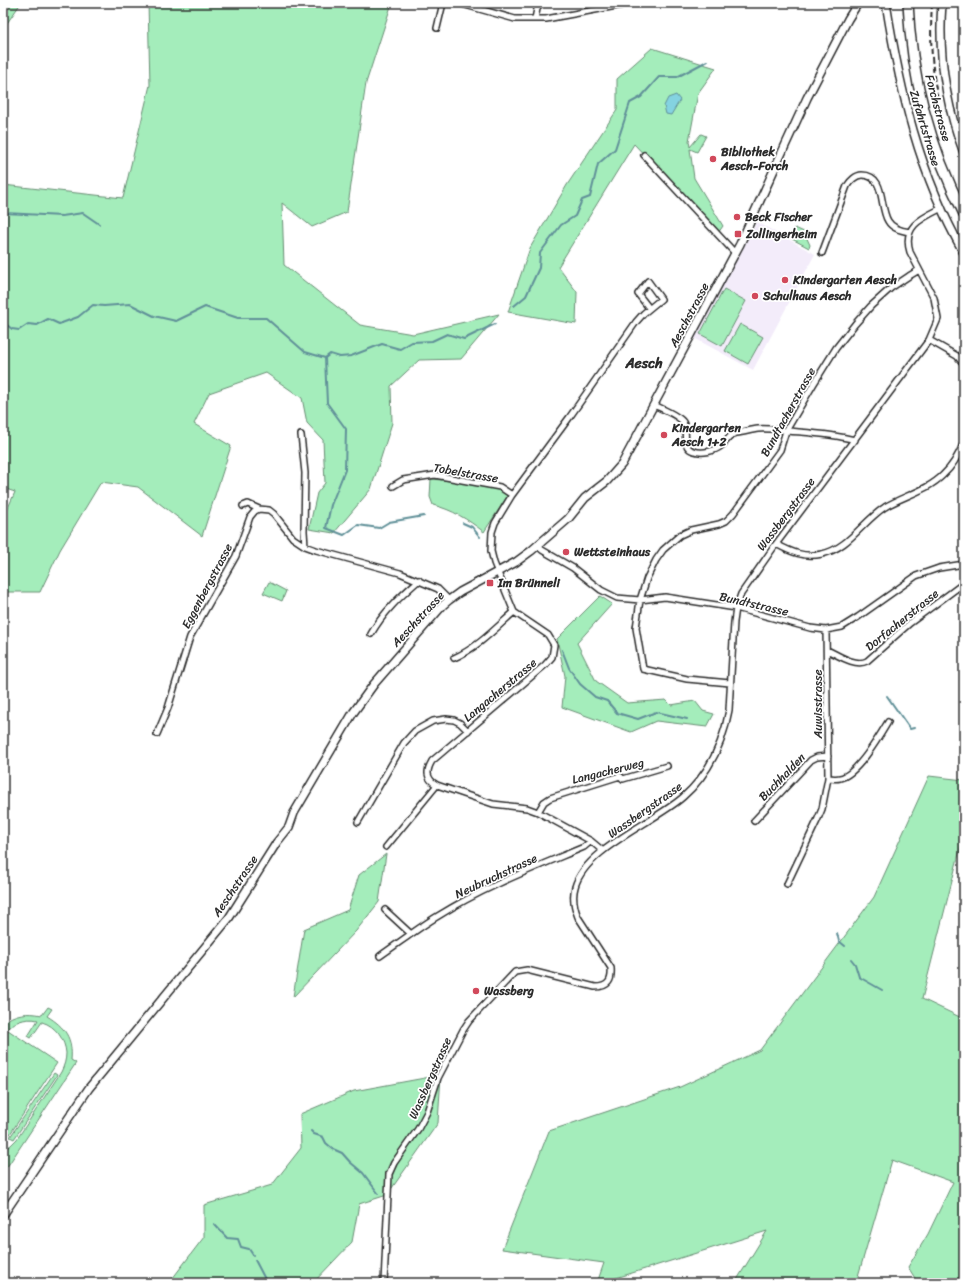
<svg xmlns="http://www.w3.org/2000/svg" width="967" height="1286" viewBox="0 0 967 1286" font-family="Sriracha,sans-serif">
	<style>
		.built { fill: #f3ecfa }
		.green { fill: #a4edbb; stroke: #688c73 }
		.water { fill: #84d3e1; stroke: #609098 }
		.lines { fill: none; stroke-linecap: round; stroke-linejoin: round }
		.stream { stroke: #609098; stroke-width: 2 }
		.minor-casing { stroke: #2b2b2b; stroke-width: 8 }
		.secondary-casing { stroke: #2b2b2b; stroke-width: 10 }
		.trunk-casing { stroke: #2b2b2b; stroke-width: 12 }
		.minor { stroke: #fff; stroke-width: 5 }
		.secondary { stroke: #fff; stroke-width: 7 }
		.trunk { stroke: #fff; stroke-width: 9 }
		.rail { stroke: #2b2b2b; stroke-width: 2; stroke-dasharray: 6 3; stroke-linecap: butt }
		.poi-dot { fill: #d1495b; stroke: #fff; stroke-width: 1.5 }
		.labels { text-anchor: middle; stroke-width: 3.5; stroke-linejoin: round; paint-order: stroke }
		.street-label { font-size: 12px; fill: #2b2b2b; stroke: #fff }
		.poi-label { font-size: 12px; font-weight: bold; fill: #2b2b2b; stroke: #fff; text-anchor: start }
		.quarter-label { font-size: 14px; font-weight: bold; fill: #2b2b2b; stroke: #fff }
	</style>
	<rect width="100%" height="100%" fill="#fff"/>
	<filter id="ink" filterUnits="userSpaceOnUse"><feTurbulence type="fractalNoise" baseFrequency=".025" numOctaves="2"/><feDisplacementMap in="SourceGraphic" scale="8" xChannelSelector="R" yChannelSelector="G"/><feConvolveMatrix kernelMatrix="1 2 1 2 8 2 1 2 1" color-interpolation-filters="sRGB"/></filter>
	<g filter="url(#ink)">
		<!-- built -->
		<path class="built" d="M757,222L815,254L753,370L694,338Z"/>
		<!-- green -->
		<path class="green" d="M3,3H21L3,29Z
			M148,3H392L366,83L347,212L312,227L282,203L284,265L360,325L413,334L499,314L461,359L419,360L391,386L392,423L371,489L334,533L309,529L317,493L325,483L323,440L307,423L302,398L266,373L209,393L194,424L231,446L202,536L138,487L101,482L60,550L40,592H4L3,590V519L15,492L3,488V185L123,198L150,85Z
			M652,48L716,68L698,93L689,141L690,147L701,134L706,136L697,152L690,149L694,178L723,226L718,233L634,144L558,267L577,292L576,324L508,312L530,248L567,185L617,110V79Z
			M795,228L804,232L810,245L809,248L792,239Z
			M724,289L746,301L722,346L700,334Z
			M740,324L763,337L748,364L725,351Z
			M431,479L463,482L498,487L508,495L484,532C467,519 453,510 433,505L430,497Z
			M269,582L286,591L282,601L263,593Z
			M600,596L612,604L577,643L596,681L627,703L666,700L671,705L695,701L703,711L714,714L707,727L656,721L631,732L562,707L565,676L557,639Z
			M929,776L964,780V834L922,999L964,1019V1283H918L908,1267L928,1234L953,1182L892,1160L856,1283H735L767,1231L600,1283H597L604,1263L502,1249L549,1131L680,1087L760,1050L874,897Z
			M386,854L379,902L356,931L293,997L304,929L348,910L359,875Z
			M48,1007L52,1009L47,1016C65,1027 73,1038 71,1060L76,1063L7,1167L3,1164V1150L11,1145L17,1139L61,1072C64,1066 66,1060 66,1053C65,1040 56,1026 42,1022L31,1038L28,1036L38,1020C25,1017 12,1022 3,1033V1023C14,1013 28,1012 42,1015Z
			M8,1030L57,1063L6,1140L3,1138V1038Z
			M54,1073L57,1075L14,1139L10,1137Z
			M441,1075L438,1123L387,1195L359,1204L352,1242L313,1283H169L204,1237V1205L272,1185L301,1148L300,1114L354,1091Z"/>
		<!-- water -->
		<path class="water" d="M676,95L680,100L671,115L666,114L664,106L668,98Z"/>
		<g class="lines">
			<!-- stream -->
			<path class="stream" d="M5,213L62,216L83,213L99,224
				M514,306L526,296L539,268L540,253L561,225L575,216L582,200L590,197L598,164L615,149L630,103L641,97L659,77H677L707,61
				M3,322L12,329L19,330L28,324L37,325L48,319L59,324L78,317L93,305L104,306L130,304L154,316L176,321L205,307L238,318H266L305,352L325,358L330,354L340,357L351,356L382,344L400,349L412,342L432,341L447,334L464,339L495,324
				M325,358L327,403L346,429L345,470L331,505L326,528L344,535L358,525L379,528L389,522L424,516
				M463,523L472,527L480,537
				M562,650L569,668L580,684L595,697L607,701L617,713L638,719L656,712L687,719
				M887,696L910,729L914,728
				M837,933L839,941L845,946
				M851,959L855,964L859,977L882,990
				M311,1131L314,1134L323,1137L326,1143L333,1149L342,1153L350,1162L363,1173L378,1193
				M214,1224L227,1238L238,1239L241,1247L249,1249L253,1255
				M255,1260L267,1283"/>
			<!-- minor casing -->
			<g class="minor-casing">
				<path id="minor" d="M458,3L515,19H546L633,3
					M535,19L537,9L541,3
					M437,28L443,3
					M644,155L735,253
					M822,253L847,186C850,181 856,175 862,175C886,175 879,207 888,221C892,228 902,231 910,232
					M929,340L957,356L964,364
					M654,405C662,409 678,415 683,422C689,432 680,447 694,451C702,454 715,451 721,446C727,442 729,434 737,433C744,432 751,430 758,429C768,428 778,430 788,431C811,433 833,434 855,440
					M301,435L305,473L304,531L305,546
					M393,486L403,480L435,475L500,487L512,495
					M243,506L248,504L259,509
					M776,544C791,552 804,558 822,554C849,548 862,522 885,507C903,496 927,491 943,475C953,466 959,455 964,442
					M537,545L542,550L573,568L601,590L617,598L640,600L665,597L736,608L810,628L826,630L842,627L858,617L916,576L939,568L964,564
					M371,634C384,611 400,597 419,580
					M827,650C838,655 855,667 867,661L910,623L964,583
					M454,658C477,648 495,629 514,612
					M730,683L687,679L643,669L636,628L640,600L647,578L656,560L663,550L680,535L691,530L719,524L726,521L733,514L780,450L786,431L813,385L836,348L855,324L871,306L891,288L909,276L919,270
					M157,734L168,708L190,637L236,556L250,517L255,511L259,509L269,510L274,514L293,538L305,546L316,550L400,573L438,589L449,600
					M828,778C832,778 836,779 840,778C857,775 879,737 888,722
					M538,812L544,802L550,798L620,776L623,779L667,766
					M754,821L811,760L817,757L828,756
					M358,822L404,743L415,731L433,721L446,719L454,720L460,723L468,731
					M386,847L437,785
					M603,851L591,841L538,812L527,808L493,804L437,785C426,779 426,771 432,761L545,665L552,657L554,645L548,635L514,612L494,563L491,551L492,532L495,523L512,495L569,418L636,322L644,313L661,299L648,281L638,294L649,308
					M787,884L817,821L822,809L828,778L826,630
					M385,910L411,934
					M380,956C399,943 418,928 438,916C484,887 534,868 584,847L591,841
					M384,1283L389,1174L394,1163L418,1129L427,1112L438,1078L463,1030L469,1021L515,972L527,970L595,987C609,987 612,980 611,968L578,917C574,907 572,897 575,887C585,849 655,822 683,797C709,774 723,744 729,710L734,622L736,608L741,594L776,544L929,340L938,319L934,298L910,252C902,226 922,218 942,208"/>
			</g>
			<!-- secondary casing -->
			<g class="secondary-casing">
				<path id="secondary" d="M886,3C900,91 919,174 964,253
					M942,3C938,54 946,106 964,153
					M3,1215L89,1088L229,918L277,842L289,827L294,813L353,713L374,684L443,605L449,600L460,592L516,562L531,551L568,519L585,498L607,481L622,464L740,244L807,98L848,19L858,3"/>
			</g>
			<!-- trunk casing -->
			<g class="trunk-casing">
				<path id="trunk" d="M908,3C911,77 931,149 964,214"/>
			</g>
			<!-- minor -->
			<use href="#minor" class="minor"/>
			<!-- secondary -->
			<use href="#secondary" class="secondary"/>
			<!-- trunk -->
			<use href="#trunk" class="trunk"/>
			<!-- rail -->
			<path class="rail" d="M932,3C930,35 931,67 938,99"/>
		</g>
	</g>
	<!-- markers -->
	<g class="poi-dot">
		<circle cx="713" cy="159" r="4"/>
		<circle cx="737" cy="217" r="4"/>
		<rect x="734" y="230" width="8" height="8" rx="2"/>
		<circle cx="785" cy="280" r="4"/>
		<circle cx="755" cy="296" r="4"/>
		<circle cx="664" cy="435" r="4"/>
		<circle cx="566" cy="552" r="4"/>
		<rect x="486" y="579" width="8" height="8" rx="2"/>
		<circle cx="476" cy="991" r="4"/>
	</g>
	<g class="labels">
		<!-- street labels -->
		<g class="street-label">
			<text transform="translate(938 108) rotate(75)" y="4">Forchstrasse</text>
			<text transform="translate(925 128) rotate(73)" y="4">Zufahrtstrasse</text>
			<text transform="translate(689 315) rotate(-62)" y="4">Aeschstrasse</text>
			<text transform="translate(788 412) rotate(-61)" y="4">Bundtacherstrasse</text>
			<text transform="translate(466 473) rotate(10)" y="4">Tobelstrasse</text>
			<text transform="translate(786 514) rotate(-53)" y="4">Wassbergstrasse</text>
			<text transform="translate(207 586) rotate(-62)" y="4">Eggenbergstrasse</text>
			<text transform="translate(754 604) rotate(13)" y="4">Bundtstrasse</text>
			<text transform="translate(418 619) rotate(-47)" y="4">Aeschstrasse</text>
			<text transform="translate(902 620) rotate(-39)" y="4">Dorfacherstrasse</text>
			<text transform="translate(500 690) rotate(-40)" y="4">Langacherstrasse</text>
			<text transform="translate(818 704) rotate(-90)" y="4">Auwisstrasse</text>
			<text transform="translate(608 771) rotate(-14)" y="4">Langacherweg</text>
			<text transform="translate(782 777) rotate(-46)" y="4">Buchhalden</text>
			<text transform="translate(645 810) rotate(-35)" y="4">Wassbergstrasse</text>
			<text transform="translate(496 876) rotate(-25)" y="4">Neubruchstrasse</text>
			<text transform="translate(235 886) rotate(-56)" y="4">Aeschstrasse</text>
			<text transform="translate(430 1078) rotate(-66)" y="4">Wassbergstrasse</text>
		</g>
		<!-- poi labels -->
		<g class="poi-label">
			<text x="721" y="156">Bibliothek<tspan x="721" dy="14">Aesch-Forch</tspan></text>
			<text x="745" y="221">Beck Fischer</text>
			<text x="746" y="238">Zollingerheim</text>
			<text x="793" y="284">Kindergarten Aesch</text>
			<text x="763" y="300">Schulhaus Aesch</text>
			<text x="672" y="432">Kindergarten<tspan x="672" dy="14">Aesch 1+2</tspan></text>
			<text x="574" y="556">Wettsteinhaus</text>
			<text x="498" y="587">Im Brünneli</text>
			<text x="484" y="995">Wassberg</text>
		</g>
		<!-- quarter labels -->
		<g class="quarter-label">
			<text x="644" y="368">Aesch</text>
		</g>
	</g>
	<!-- margin -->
	<rect width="967" height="1286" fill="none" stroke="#fff" stroke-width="16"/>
	<rect x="8" y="8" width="951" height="1270" fill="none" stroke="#2b2b2b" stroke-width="1.5" filter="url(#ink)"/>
</svg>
